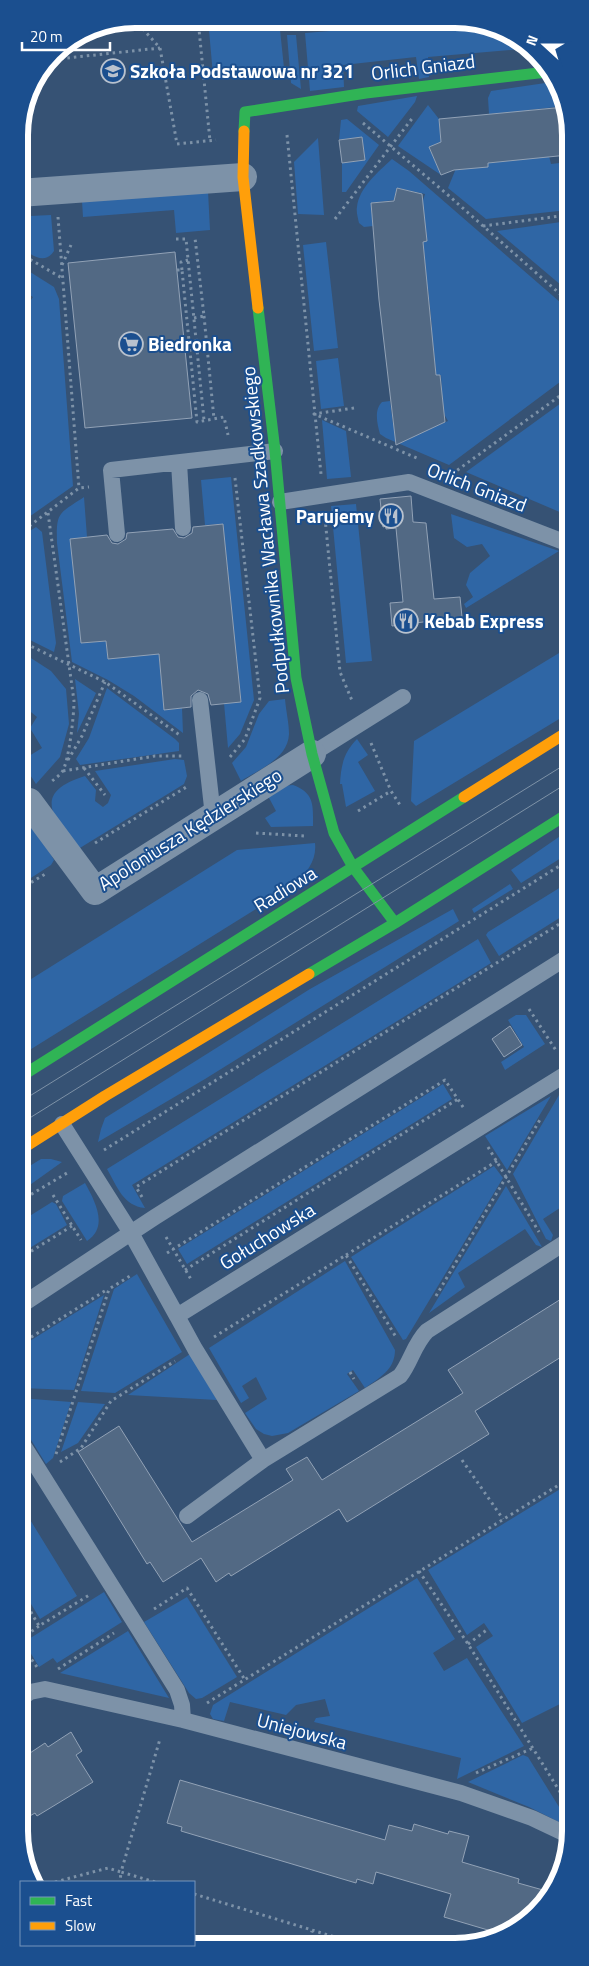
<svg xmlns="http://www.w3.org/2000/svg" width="589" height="1966" viewBox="0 0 589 1966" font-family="'Titillium Web',sans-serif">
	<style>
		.green { fill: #2f66a5 }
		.building { fill: #526984; stroke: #92a2b6 }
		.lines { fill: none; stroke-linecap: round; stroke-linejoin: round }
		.path { stroke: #7d92a8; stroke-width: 3; stroke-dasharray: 2.5 4; stroke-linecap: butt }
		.lane { stroke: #7d92a8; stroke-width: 16 }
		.street { stroke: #7d92a8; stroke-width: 28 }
		.fast { stroke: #30b455; stroke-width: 11 }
		.slow { stroke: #ff9f0a; stroke-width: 11 }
		.tram { stroke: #7e92a7; stroke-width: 1 }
		.labels { text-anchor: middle; stroke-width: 4; stroke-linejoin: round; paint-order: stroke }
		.street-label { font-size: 19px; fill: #fff; stroke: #1b4f8f }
		.poi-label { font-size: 19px; font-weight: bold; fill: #fff; stroke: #1b4f8f; text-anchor: start }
		.rim { fill: none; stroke: #fff; stroke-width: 6 }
	</style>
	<rect width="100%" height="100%" fill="#365274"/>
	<!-- green -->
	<path class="green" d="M208,19L279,20L284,68L213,75Z
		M421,21H450L451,26L482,23L522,45V49L428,57L429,77L419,79L416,57L343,65L344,87L310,91L305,33L418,24Z
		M287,35H296L301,89L291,83Z
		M552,82L565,106L529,110V114L515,116L514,112L489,114L488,98L491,91Z
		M417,96L415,102L388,137L357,111L358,106Z
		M428,105L439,119L441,142L429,147L441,175L398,146Z
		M347,119L379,145L346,192H342V163L365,160L362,137L339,140L341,120Z
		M318,138L324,215L298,214L294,162Z
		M549,156L551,164L568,162V210L486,219L448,188L457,166L488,167V163Z
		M392,159L409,171L568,309V376L449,465L386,438L380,434C377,423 374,410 382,402L390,401L393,424L417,422L422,432L448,421L440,407L442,391L441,375H436L433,344H430L429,328L432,327L428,288H424L426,273L423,242L427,241L425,225L420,210L425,194L397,188L394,200L371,203L373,226L364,227L359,223C358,218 356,212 357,207C359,188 378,172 392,159Z
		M208,191L210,230L176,233L174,210L83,217L82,201Z
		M51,215L54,251C44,266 31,254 19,247V232L30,216Z
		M568,221V291L497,231Z
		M326,242L338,348L314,351L303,245Z
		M19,265L54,287L59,299L73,486L19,524V338L24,333L19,328V318L33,297L19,288Z
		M338,358L344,406L321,409L316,361Z
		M568,398L569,516L466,472Z
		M322,420L346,431L351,477L327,479Z
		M231,477L254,700L240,734L228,748L224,703L241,701L223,524L205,525L201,480Z
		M84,497L87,537L71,539L81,643L106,641L108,659L135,656L157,635L164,709L182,708L183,733L134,696L108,680L72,662L57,543C56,511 59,514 84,497Z
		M356,504L372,661L346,663L331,506Z
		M451,514L559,551L466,608L464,604L473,597L466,585L470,573L490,556L482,544L467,547L454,538Z
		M36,527L42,532L56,643L54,652L20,635L19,538Z
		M569,647V713L416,806L411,801L414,741Z
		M20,651L51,671L66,689L69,724L60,757L36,784L21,761L42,748L30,728L37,717L20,703Z
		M75,679L96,693L77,733L79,714Z
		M107,688L175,739L179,743V751L80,765L76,759L89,738Z
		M285,699C286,711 289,723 289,734C288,759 258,770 241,781L232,763L246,747L259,714L269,701Z
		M357,739L368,755L358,762L375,791L346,807L342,784H340C341,765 344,752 357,739Z
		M175,759L184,760L187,776L184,784L75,851C54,816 31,793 85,776L96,790L95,801L103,807L108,803L111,795L95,771Z
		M293,785C315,793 313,806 313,826L271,827L265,818L276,811L268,796L282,786Z
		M34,826L54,860L51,865L20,885V836Z
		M569,830V853L521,883L511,870Z
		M315,843C317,860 307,872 296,884L20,1056V986L237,850Z
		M569,882V912L499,956L486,935L488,932Z
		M510,884L513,889L474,913L472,909Z
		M453,909L459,921L205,1079L98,1142L101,1129L105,1118L310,989Z
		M478,939L491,963L132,1185L145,1208C123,1206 117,1186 107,1169Z
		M516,1015H526L545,1044L505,1070L501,1062L524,1047L508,1020Z
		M443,1084L452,1099L187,1264L178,1249Z
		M559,1095L569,1096V1202L543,1219L553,1235L551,1241L546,1239L513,1174Z
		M551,1096L507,1170L485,1136Z
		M41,1159H51L62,1162L20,1192V1172Z
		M494,1166L503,1178L406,1339L403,1340L351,1257Z
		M85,1183C95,1201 109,1227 87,1241L62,1201L63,1196Z
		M506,1186L542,1247L536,1245L525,1229L458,1273L465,1287L429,1313Z
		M52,1202L56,1204L67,1225L20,1254V1222Z
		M345,1261L395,1350C395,1370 379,1378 365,1388L353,1370L347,1374L359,1391L288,1433L272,1436L264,1434L256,1429L245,1413L267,1399L256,1377L242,1386L249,1398L241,1403L209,1348Z
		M137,1274L182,1352L115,1393L81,1391L114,1289Z
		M104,1295L74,1390L20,1388V1347Z
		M190,1354L217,1400L128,1395Z
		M20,1398L71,1402L53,1458L46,1464L20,1422Z
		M78,1402L105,1404L78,1443L61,1452Z
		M570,1483V1699L522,1723L476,1647L493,1636L484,1623L467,1635L428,1570Z
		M21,1505L77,1596L40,1619L21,1587Z
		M417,1578L455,1639L433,1653L444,1671L467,1658L524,1746L457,1779L461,1758L314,1722L316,1718L330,1716L325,1699L296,1705L286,1715L230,1702L224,1721L213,1719L210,1714L213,1705Z
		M104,1592L122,1622L57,1663L53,1658L39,1667L24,1642Z
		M187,1597L237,1677L202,1698L196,1699L189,1693L144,1622Z
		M128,1631L169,1698L60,1673Z
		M523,1755L528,1757L569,1823L567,1826L529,1807L468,1782Z"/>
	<!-- building -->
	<path class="building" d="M565,107L568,112V155L488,163V167L454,170L441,175L429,147L441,142L439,119Z
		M362,137L365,160L342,163L339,140Z
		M397,188L422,194L427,241L423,242L436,375H440L445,422L396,445L379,300L371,203L394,201Z
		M175,252L192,418L85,428L68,263Z
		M411,496L413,522L426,523L434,599L460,597L462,617L392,626L390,603L403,602L396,528L386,529V526L383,527L380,499Z
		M223,524L241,702L211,705L208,694L198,690L191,696V707L164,710L159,654L108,659L106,641L81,643L70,539L107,535L112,543L118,544L126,539L127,533L173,529L178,537L184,538L192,533L193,527Z
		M510,1026L522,1045L504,1057L492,1039Z
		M569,1294V1352L475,1411L489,1434L347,1522L339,1509L231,1576L229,1573L216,1582L201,1558L163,1582L150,1562L147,1564L78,1452L119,1426L192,1542L293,1480L286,1469L307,1457L322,1480L463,1393L448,1370Z
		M71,1732L82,1751L76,1755L93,1782L37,1816L35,1813L21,1821V1759L45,1743L48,1747Z
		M180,1780L385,1840L389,1825L412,1831L414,1824L448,1834L449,1831L469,1836L462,1862L519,1879L518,1883L543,1890L538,1910L498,1933L444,1917L451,1894L376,1872L373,1884L357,1879L356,1883L181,1831L182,1827L167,1823Z"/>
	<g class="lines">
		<!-- path -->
		<path class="path" d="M134,19L160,48L177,144L216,140
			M198,19L210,141
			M48,60L160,48
			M363,123L448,195L568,301
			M287,135L321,474
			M58,217L79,488
			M335,219L414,116
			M483,226L568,215
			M176,239H186L204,420
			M19,253L62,278
			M62,265L71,245
			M177,270H182L197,422L224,417L228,435
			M182,270L181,262L188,260
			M204,316L214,419
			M194,318L204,316L195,238
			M354,408L314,414L419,459
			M452,474L568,390
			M48,513L74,701C74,715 69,762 62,772C59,776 54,779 50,783
			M325,518L340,672L353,703
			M19,534L79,488L89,487
			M20,641L105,682L181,736
			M371,743L391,791
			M230,757L245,739L260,698L235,478
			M68,760L82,736L105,682
			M84,768L105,795
			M63,771L155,756H183
			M358,811L391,791L400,805
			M256,833L305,836
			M95,843L188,786
			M20,889L47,873
			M529,1009L557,1052
			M488,1147L539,1232
			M104,1150L569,860
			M53,1195L81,1240
			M142,1197L136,1187L569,918
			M20,1201L67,1173
			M166,1237L192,1281
			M167,1253L445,1080L465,1110
			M346,1255L497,1161
			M20,1258L72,1226
			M185,1270L458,1099
			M436,1296L541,1118
			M214,1337L346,1255L396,1337
			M20,1344L108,1289
			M350,1372L354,1379
			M56,1454L109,1289L130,1276
			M462,1460L503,1519
			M60,1462L81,1448L111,1401L175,1361
			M419,1571L468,1644L570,1808
			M21,1595L39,1626L91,1594
			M154,1609L187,1588L245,1680
			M21,1639L39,1626
			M21,1643L24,1649L21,1651
			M468,1644L488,1629
			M24,1649L37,1667
			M58,1669L114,1633
			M207,1703L570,1478
			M476,1773L533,1748
			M55,1882L108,1868L121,1872L120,1882
			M155,1882L121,1872L160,1739
			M194,1894L361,1945
			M308,1945L312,1931"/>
		<!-- lane -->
		<path class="lane" d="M179,463L183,528
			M280,502L409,482L569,544
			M117,534L111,470L275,451
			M200,700L213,816
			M312,754L403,697
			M62,1124L131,1233L177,1316L569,1072
			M20,1306L155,1217L569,956
			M177,1316L195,1349L263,1460L400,1376C411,1362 414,1344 427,1331L569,1240
			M20,1440L177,1690L182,1705L183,1720
			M187,1516L263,1460
			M21,1698L30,1692L45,1689L183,1720L461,1793L532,1818L570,1836"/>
		<!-- street -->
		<path class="street" d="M19,193L243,177
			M20,807L29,802L95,891L312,754"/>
		<!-- fast -->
		<path class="fast" d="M244,131L245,112L366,93L547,72
			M258,308L275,451L296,678L312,754L334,833L353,867L395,923
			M309,974L395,923L569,813
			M20,1077L464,797"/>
		<!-- slow -->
		<path class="slow" d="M244,131L243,177L258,308
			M464,797L569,731
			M20,1150L105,1096L309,974"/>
		<!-- tram -->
		<path class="tram" d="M20,1102L569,762
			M20,1124L569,782"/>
	</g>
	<!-- icons -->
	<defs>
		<g id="school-ring" transform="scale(1.25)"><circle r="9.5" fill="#1b4f8f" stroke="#b9c2ce" stroke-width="1.5"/><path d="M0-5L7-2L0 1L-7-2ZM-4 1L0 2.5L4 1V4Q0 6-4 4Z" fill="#b9c2ce"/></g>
		<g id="supermarket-ring" transform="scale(1.25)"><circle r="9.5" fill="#1b4f8f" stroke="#b9c2ce" stroke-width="1.5"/><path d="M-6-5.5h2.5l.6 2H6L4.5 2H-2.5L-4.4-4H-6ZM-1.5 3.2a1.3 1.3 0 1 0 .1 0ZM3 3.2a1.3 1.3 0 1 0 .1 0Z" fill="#b9c2ce"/></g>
		<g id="restaurant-ring" transform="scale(1.25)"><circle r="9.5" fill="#1b4f8f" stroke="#b9c2ce" stroke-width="1.5"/><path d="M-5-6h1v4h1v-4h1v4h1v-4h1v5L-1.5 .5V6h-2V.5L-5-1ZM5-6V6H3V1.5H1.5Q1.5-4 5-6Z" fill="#b9c2ce"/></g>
	</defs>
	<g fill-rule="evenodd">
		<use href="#school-ring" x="113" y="71"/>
		<use href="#supermarket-ring" x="131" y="344"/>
		<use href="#restaurant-ring" x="391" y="516"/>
		<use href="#restaurant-ring" x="406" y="621"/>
	</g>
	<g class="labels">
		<!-- street labels -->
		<g class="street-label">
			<text transform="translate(423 67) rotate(-7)" y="7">Orlich Gniazd</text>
			<text transform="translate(477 487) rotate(21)" y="7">Orlich Gniazd</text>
			<text transform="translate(265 530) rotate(-96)" y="7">Podpułkownika Wacława Szadkowskiego</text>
			<text transform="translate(190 829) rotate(-32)" y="7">Apoloniusza Kędzierskiego</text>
			<text transform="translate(285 889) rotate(-32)" y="7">Radiowa</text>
			<text transform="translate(267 1236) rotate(-32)" y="7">Gołuchowska</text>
			<text transform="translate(302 1731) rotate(15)" y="7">Uniejowska</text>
		</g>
		<!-- poi labels -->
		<g class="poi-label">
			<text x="130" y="78">Szkoła Podstawowa nr 321</text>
			<text x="148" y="351">Biedronka</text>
			<text x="374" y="523" text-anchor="end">Parujemy</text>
			<text x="424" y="628">Kebab Express</text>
		</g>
	</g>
	<!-- crop -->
	<path d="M0 0H589V1966H0ZM135 28H455A107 107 0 0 1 562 135V1831A107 107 0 0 1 455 1938H135A107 107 0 0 1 28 1831V135A107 107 0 0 1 135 28Z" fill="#1b4f8f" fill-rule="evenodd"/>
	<path class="rim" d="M135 28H455A107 107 0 0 1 562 135V1831A107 107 0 0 1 455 1938H135A107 107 0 0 1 28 1831V135A107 107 0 0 1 135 28Z"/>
	<!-- legend -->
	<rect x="20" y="1881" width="175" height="65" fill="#1b4f8f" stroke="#7695bc"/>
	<rect x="30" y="1897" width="25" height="8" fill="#30b455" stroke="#7695bc"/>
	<text x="65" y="1906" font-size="15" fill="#ffffff">Fast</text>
	<rect x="30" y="1922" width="25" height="8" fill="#ff9f0a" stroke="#7695bc"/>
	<text x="65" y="1931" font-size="15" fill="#ffffff">Slow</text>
	<!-- north arrow -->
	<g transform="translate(544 45) rotate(291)" stroke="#1b4f8f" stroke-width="4" paint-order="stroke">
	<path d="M0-4L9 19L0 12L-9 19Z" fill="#ffffff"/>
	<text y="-8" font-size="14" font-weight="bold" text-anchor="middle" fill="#ffffff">N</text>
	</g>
	<!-- scale -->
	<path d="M22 42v8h88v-8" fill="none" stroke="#ffffff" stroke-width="2.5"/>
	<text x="30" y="42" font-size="15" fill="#ffffff" stroke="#1b4f8f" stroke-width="4" paint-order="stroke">20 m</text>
</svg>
